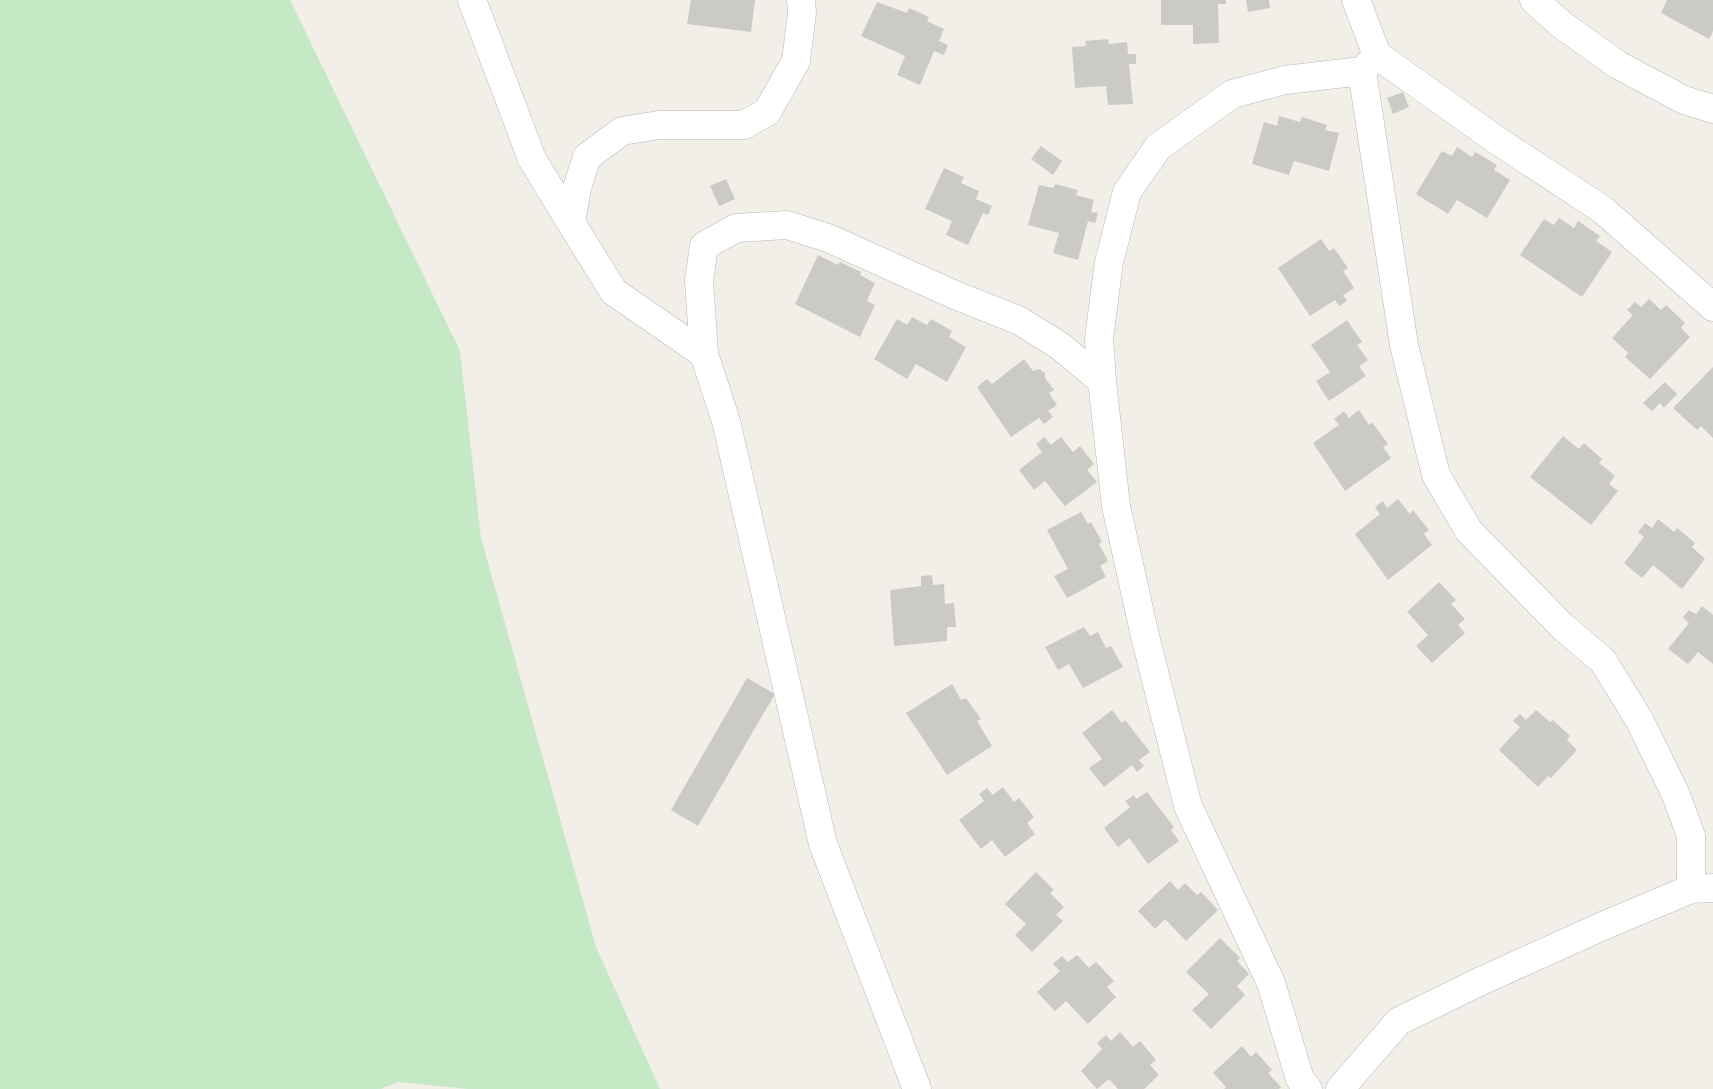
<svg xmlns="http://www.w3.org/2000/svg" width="1713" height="1089" viewBox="0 0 1713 1089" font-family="'Fira Sans Condensed',sans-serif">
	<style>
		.green { fill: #c5e8c5 }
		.building { fill: #cccac5 }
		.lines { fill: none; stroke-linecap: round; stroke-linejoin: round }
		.minor-casing { stroke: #b5b8bc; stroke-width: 29 }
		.minor { stroke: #fff; stroke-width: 28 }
	</style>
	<rect width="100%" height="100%" fill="#f1efe8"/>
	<!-- green -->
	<path class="green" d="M0,0H290L460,351L481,538L596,947L660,1089H468L398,1082L381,1089H0Z"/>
	<!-- building -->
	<path class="building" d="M691,0H755L751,32L687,24Z
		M1161,0H1226V4H1218L1219,43L1193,44V25H1161Z
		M1246,0H1269L1270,8L1248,12Z
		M1667,0H1713V31L1709,39L1661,13Z
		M877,2L907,13L909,8L929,17L927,21L944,29L939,41L948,45L944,55L934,51L920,85L897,75L905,56L861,36Z
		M1108,39L1109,44L1127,42L1128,54H1136V64H1129L1133,104L1108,105L1106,86L1075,88L1072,47L1086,46L1085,41Z
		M1403,92L1409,107L1393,114L1387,98Z
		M1279,116L1300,122L1302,117L1327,125L1325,130L1339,133L1329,171L1294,161L1289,175L1252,164L1264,122L1277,126Z
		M1041,146L1062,161L1053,175L1031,159Z
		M1457,147L1472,157L1475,152L1497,165L1494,170L1510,180L1487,218L1457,200L1448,214L1416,194L1442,151L1452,156Z
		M944,168L964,177L961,183L979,191L976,199L992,206L988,215L983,213L968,245L946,235L952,221L925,209Z
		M726,179L735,199L719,206L710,186Z
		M1055,184L1078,190L1076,195L1094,200L1091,212L1098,213L1095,223L1088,221L1078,260L1053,253L1059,233L1028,225L1039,185L1053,188Z
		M1559,218L1574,228L1578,221L1600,236L1596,241L1612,252L1582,297L1520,255L1544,219L1554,225Z
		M1321,239L1329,251L1334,248L1348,268L1343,271L1354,288L1343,295L1347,301L1339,306L1335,300L1310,316L1278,268Z
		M818,255L838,265L840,262L861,272L860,275L875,283L867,301L875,305L860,337L795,304Z
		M1649,299L1661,310L1666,305L1685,323L1681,328L1690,337L1650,379L1625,357L1628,353L1612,338L1633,315L1627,310L1635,302L1641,307Z
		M912,317L927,325L931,319L952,331L949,337L966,347L947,382L916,364L907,379L874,359L897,319L907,325Z
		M1347,320L1362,342L1357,345L1368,360L1359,366L1366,376L1329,401L1316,381L1330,372L1311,345Z
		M1024,359L1033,371L1039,369L1045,373V378L1054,390L1049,393L1057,405L1048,411L1053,417L1044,424L1039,418L1011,437L977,387L987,379L992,384Z
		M1713,367V438L1701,426L1697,430L1673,408Z
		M1665,382L1677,394L1664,408L1660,403L1652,411L1643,403Z
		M1359,410L1369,425L1372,422L1388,444L1383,447L1391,458L1345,491L1313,443L1339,425L1334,419L1344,411L1349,418Z
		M1563,436L1579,449L1584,443L1602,459L1599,463L1615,476L1609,484L1618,491L1591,525L1530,477Z
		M1044,437L1051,445L1061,437L1073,452L1080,446L1094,464L1087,470L1097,482L1065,506L1045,481L1034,490L1019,470L1042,452L1036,444Z
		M1398,499L1410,514L1413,510L1429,530L1424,534L1432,545L1388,580L1355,534L1380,514L1375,507L1383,501L1387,508Z
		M1081,512L1088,524L1091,522L1102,542L1099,544L1108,561L1100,566L1106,577L1067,598L1054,576L1068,569L1047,530Z
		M1658,519L1674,532L1677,528L1695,543L1692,547L1705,559L1682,589L1653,565L1642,578L1624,563L1644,537L1638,532L1645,523L1652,528Z
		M932,575L933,585L944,584L945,604L954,603L956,627H947V641L894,646L890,590L921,586V576Z
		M1439,582L1456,600L1451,604L1465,619L1458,625L1465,633L1432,663L1416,646L1428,635L1407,612Z
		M1702,606L1713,615V664L1698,652L1688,664L1668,649L1689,623L1683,617L1689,610L1696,614Z
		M1084,627L1090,636L1098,632L1106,648L1111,646L1123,667L1083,688L1069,664L1058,670L1045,647Z
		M747,678L775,694L698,826L671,810Z
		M952,684L961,700L966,698L981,719L977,721L992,746L947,775L906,713Z
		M1112,710L1122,723L1125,720L1150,752L1139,760L1144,766L1137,772L1132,765L1104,787L1089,768L1102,759L1082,733Z
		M1536,710L1550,722L1553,720L1570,736L1567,740L1577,750L1551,778L1548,776L1538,787L1499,750L1520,727L1513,721L1520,714L1526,720Z
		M1003,787L1014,802L1019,798L1034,817L1027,823L1035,834L1005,857L992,840L981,849L959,820L984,801L979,794L987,788L993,795Z
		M1147,792L1174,827L1171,830L1179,841L1148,864L1129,838L1118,847L1104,828L1130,807L1125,801L1134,795L1136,799Z
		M1036,872L1054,890L1050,893L1064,907L1056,915L1063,921L1032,952L1015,935L1026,924L1005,904Z
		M1170,881L1178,890L1185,883L1197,895L1201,892L1218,910L1186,941L1165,919L1155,929L1138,911Z
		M1220,938L1240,958L1237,961L1249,974L1237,986L1245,995L1211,1029L1192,1010L1209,994L1186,972Z
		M1077,955L1089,968L1096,962L1114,981L1107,987L1116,997L1088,1024L1066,1001L1055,1011L1037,992L1060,971L1053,964L1062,956L1068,962Z
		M1120,1032L1133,1047L1140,1041L1156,1060L1150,1065L1159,1075L1144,1089H1118L1109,1079L1097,1089L1081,1071L1102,1049L1097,1043L1106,1035L1111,1041Z
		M1242,1046L1251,1057L1256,1052L1272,1070L1268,1073L1281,1087L1279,1089H1224L1226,1087L1213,1073Z"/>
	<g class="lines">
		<!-- minor casing -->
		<g class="minor-casing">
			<path id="minor" d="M472,0L532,159L571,223L614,292L704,354L726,421L823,844L917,1089
				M1356,0L1377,55L1498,141L1603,210L1713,307
				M1534,0L1562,25L1618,65L1684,100L1713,109
				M1377,55L1362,71L1404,345L1436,475L1469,531L1562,626L1603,661L1640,721L1676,795L1691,836V889
				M571,223L577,188L587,157L622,131L659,125H744L767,112L796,61L802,13L801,0
				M704,354L699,281L704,246L736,228L787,225L828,238L955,295L1020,321L1060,346L1102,381
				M1308,1089L1300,1079L1271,983L1188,806L1145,636L1116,506L1102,381L1099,338L1109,262L1127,192L1158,147L1232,94L1285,80L1362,71
				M1340,1089L1399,1021L1479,982L1605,925L1691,889L1713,888"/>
		</g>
		<!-- minor -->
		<use href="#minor" class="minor"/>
	</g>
</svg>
